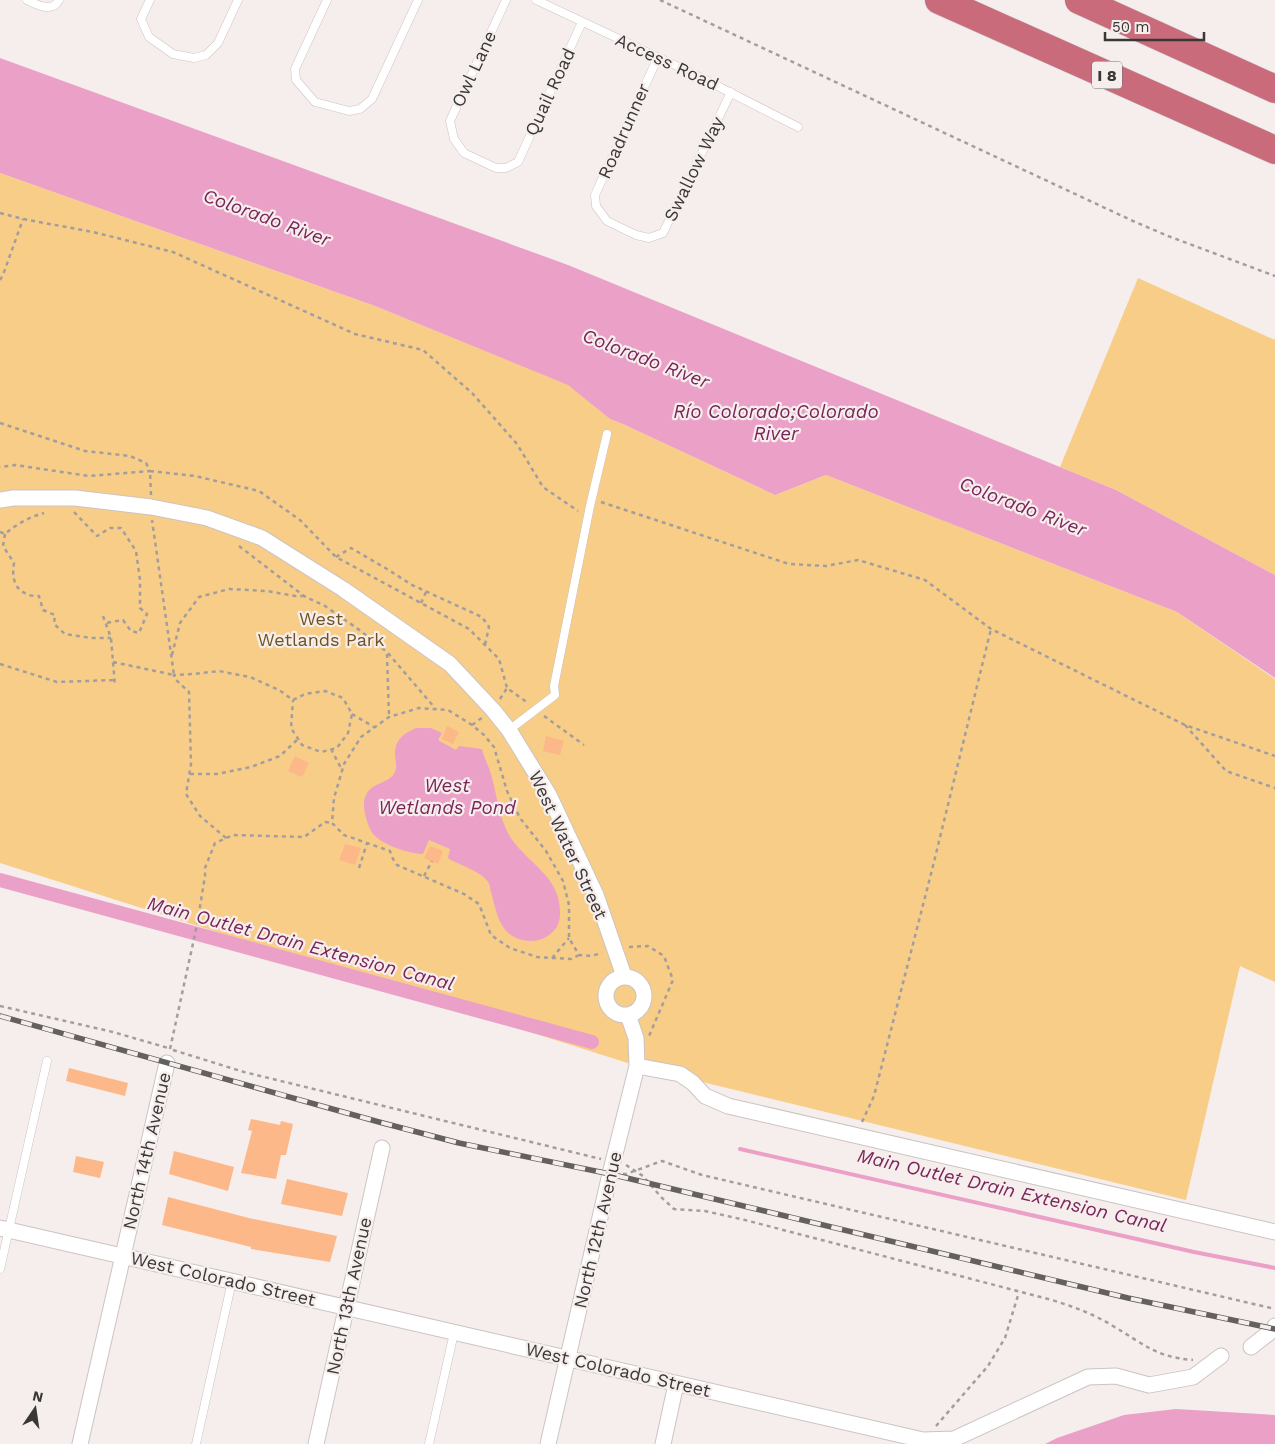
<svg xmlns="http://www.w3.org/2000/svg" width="1275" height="1444" viewBox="0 0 1275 1444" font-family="'Work Sans',sans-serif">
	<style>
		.green { fill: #f8cd88 }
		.water { fill: #eba0c7 }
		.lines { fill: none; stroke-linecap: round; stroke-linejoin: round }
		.stream { stroke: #eba0c7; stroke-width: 4 }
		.canal { stroke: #eba0c7; stroke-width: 14 }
		.building { fill: #fcb888 }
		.lane-casing { stroke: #cbc4c2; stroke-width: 9 }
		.street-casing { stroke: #cbc4c2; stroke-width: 17 }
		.highway-casing { stroke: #cccbcb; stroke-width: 29 }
		.path { stroke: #a39e9d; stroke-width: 2.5; stroke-dasharray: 4 4; stroke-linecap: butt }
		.lane { stroke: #fff; stroke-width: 8 }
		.street { stroke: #fff; stroke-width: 15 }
		.highway { stroke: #ca6b7c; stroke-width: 28 }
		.rail-casing { stroke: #646060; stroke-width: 5.5 }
		.rail { stroke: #f6eeec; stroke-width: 4; stroke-dasharray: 11; stroke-linecap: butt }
		.labels { text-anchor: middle; stroke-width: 4.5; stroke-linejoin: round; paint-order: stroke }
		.shield { fill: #f6eeec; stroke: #726e6d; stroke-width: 1 }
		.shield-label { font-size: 16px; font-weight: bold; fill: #3a3737 }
		.street-label { font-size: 18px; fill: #3a3737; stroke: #f6eeec }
		.park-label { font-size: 18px; fill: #6f521d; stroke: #f6eeec }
		.water-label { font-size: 19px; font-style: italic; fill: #7a2559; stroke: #f6eeec }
	</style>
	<rect width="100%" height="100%" fill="#f6eeec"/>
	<!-- green -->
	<path class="green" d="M0,173L375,306L569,385L610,419L625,425L775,495L826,475L1177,612L1275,679V982L1240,966L1186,1200L637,1066L0,863Z
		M1138,278L1275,340V575L1116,490L1060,467Z"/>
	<!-- water -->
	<path class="water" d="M0,58L568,265L1116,490L1275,575V678L1177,612L826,475L775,495L625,425L610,419L568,385L375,306L0,173Z
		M416,728H431L442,733L438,740L456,750L459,746L482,749C484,757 487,763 490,771C496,790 498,811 506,829C520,861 561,873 560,913C560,924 556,931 546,937C537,942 526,942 516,938C497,929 496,907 490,889C490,887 490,884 488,882C482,872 460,865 449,859L448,857L450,849L429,840L423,854C410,854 383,845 374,835C369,829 367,821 365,814C364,808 363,800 366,795C372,782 389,784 395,772C397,767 396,762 395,757C394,741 402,734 416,728Z
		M1176,1409L1275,1415V1444H1045L1057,1438L1124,1415Z"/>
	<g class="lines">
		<!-- stream -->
		<path class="stream" d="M740,1149L1194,1252L1275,1268"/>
		<!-- canal -->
		<path class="canal" d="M0,880L592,1042"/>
	</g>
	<!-- building -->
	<path class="building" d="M447,726L459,732L453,744L442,739Z
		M546,736L564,741L560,755L543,751Z
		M295,756L309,763L302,777L288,771Z
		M345,844L361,848L355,865L339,860Z
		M430,846L443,851L438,864L424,858Z
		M69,1068L128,1083L125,1096L66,1081Z
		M251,1119L280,1125L281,1121L293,1124L286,1155H281L276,1179L241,1173L252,1131L248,1130Z
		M174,1151L234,1167L228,1191L169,1174Z
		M76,1156L104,1162L100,1178L73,1172Z
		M287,1179L348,1193L342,1216L281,1204Z
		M168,1197L249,1218L337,1236L330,1262L251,1249V1247L162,1225Z"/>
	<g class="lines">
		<!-- lane casing -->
		<g class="lane-casing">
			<path id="lane" d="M27,0C37,5 52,13 59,0
				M150,0L141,19L149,37L173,54L194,58L206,55L218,43L238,0
				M327,0L295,69L296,80L315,102L349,111L360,109L372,99L418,0
				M506,0L450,121L454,139L464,153L496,168H506L518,162L582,22
				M536,0L698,76L798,127
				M658,57L595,195L596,206L607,221L636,235L649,238L663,233L731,92
				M509,730L555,695L554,686L590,506L607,434
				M0,1269L47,1061
				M196,1444L232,1281
				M429,1444L454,1333"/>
		</g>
		<!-- street casing -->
		<g class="street-casing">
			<path id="street" d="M0,500L13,498H75L151,507L207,518L262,538L343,589L450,664L493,710L509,730L549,795L596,895L624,976
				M606 996a19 19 0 1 1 38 0a19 19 0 1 1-38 0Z
				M637,1066L680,1074L693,1083L705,1096L728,1106L1275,1232
				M0,1228L923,1440L954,1439L1088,1377L1116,1376L1149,1385L1193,1377L1221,1356
				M1251,1347L1274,1329L1275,1326
				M80,1444L167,1063
				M316,1444L382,1148
				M548,1444L610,1174L637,1066L636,1038L628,1015
				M663,1444L676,1384"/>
		</g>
		<!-- highway casing -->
		<g class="highway-casing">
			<path id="highway" d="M939,0L1275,150
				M1079,0L1275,89"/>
		</g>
		<!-- path -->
		<path class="path" d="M660,0L1133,221L1168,236L1275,276
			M0,213L23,219L93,232L173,252L355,334L423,350L472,393L517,444L543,487L578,511
			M0,280L3,275L23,219
			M0,423L85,451L130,456L146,463L150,471L89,476L15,465L0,467
			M151,495L150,471L195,476L259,491L300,520L336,557L469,629L499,659L507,688
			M601,502L789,564L826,566L858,560L925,580L991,629L1185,725L1275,756
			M74,512L97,536L110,528H121L136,551L140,580V608L147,614L139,633L131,631L123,620L105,623
			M0,532L5,534C17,524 29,517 44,513
			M5,534L3,546L14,563C12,575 13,589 27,594C30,596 35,596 39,596L43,610L55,615L54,624L65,634L91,638H111
			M239,546L304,596L325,606L358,629L387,652L435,708
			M336,557L351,548L387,569L412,585L482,617L489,627L485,645
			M421,603L426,592
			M103,616L111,638L115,686
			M387,654L389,717
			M172,655L180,623L199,597L229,589L267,591L295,596H304
			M113,662L174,675L152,520
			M0,664L57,682L115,680
			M500,699L507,688L528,703
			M352,714L374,727
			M544,716L584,745
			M472,725L483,717
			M1185,725L1226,771L1275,788
			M331,749L342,770
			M190,774H217L251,767L280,756L298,739
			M226,838L200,816L186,794L191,764L189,692L174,678V675L194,674L219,671L250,677L279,690L293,700L305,694L325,691L343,698L352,714L348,733L337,748L321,752L302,745L291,728L293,700
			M359,868L367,843
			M424,876L432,861
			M629,947L648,946L664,956L673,980L649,1036
			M579,955L571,959L537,957L510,948L491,935L479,904L464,894L397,865L393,859L390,851L344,835L332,823L334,798L344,764L361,737L389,717L419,708L448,710L472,725L484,735L494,747L507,791L520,818L546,851L563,881L569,905V938L579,955L591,956L602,953
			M552,958L569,938
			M0,1006L113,1032L168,1048
			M170,1049L197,925L205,876V868L215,843L233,835L304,837L325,822L332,823
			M173,1050L244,1072L601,1159
			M862,1122L874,1096L932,870L991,629
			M626,1165L643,1176L661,1197L674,1209L705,1211L745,1220L1052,1300C1074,1307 1094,1314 1113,1326C1144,1344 1155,1357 1193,1360
			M623,1174H626L662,1161L702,1175L1275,1309
			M936,1426L988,1366L1005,1338L1019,1292"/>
		<!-- lane -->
		<use href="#lane" class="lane"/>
		<!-- street -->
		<use href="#street" class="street"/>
		<!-- highway -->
		<use href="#highway" class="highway"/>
		<!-- rail casing -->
		<g class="rail-casing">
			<path id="rail" d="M0,1016L379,1122L459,1143L610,1174L1128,1298L1275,1329"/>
		</g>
		<!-- rail -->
		<use href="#rail" class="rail"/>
	</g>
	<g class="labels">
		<!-- shield labels -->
		<rect class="shield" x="1092" y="61.5" width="30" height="27" rx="4"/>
		<g class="shield-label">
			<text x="1107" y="81">I 8</text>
		</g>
		<!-- street labels -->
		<g class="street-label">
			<text transform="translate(667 62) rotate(25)" y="6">Access Road</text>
			<text transform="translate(474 69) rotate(-65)" y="6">Owl Lane</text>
			<text transform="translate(550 92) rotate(-65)" y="6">Quail Road</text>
			<text transform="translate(624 131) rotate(-66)" y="6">Roadrunner</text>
			<text transform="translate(694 169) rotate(-64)" y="6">Swallow Way</text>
			<text transform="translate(568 845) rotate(65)" y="6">West Water Street</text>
			<text transform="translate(147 1151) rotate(-77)" y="6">North 14th Avenue</text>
			<text transform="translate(598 1230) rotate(-77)" y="6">North 12th Avenue</text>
			<text transform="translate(223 1279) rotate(13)" y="6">West Colorado Street</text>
			<text transform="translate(349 1296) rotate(-78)" y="6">North 13th Avenue</text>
			<text transform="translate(618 1370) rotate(13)" y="6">West Colorado Street</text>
		</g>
		<!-- park labels -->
		<g class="park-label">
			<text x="321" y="625">West<tspan x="321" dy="21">Wetlands Park</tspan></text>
		</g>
		<!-- water labels -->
		<g class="water-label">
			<text transform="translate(267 217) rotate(20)" y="7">Colorado River</text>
			<text transform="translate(646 358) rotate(21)" y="7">Colorado River</text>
			<text x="776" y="418">Río Colorado;Colorado<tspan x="776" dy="22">River</tspan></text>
			<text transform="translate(1023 506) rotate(21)" y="7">Colorado River</text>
			<text x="447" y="792">West<tspan x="447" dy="22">Wetlands Pond</tspan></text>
			<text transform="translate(301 943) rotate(15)" y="7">Main Outlet Drain Extension Canal</text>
			<text transform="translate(1012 1190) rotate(13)" y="7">Main Outlet Drain Extension Canal</text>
		</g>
	</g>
	<!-- north arrow -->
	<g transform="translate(35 1409) rotate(13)" stroke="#f6eeec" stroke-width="4" paint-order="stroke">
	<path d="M0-4L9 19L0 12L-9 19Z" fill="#3a3737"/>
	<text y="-8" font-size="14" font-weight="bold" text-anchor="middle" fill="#3a3737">N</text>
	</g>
	<!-- scale -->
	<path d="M1105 32v8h99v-8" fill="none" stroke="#3a3737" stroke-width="2.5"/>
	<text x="1112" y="32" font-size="15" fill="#3a3737" stroke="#f6eeec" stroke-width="4" paint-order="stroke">50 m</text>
</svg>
